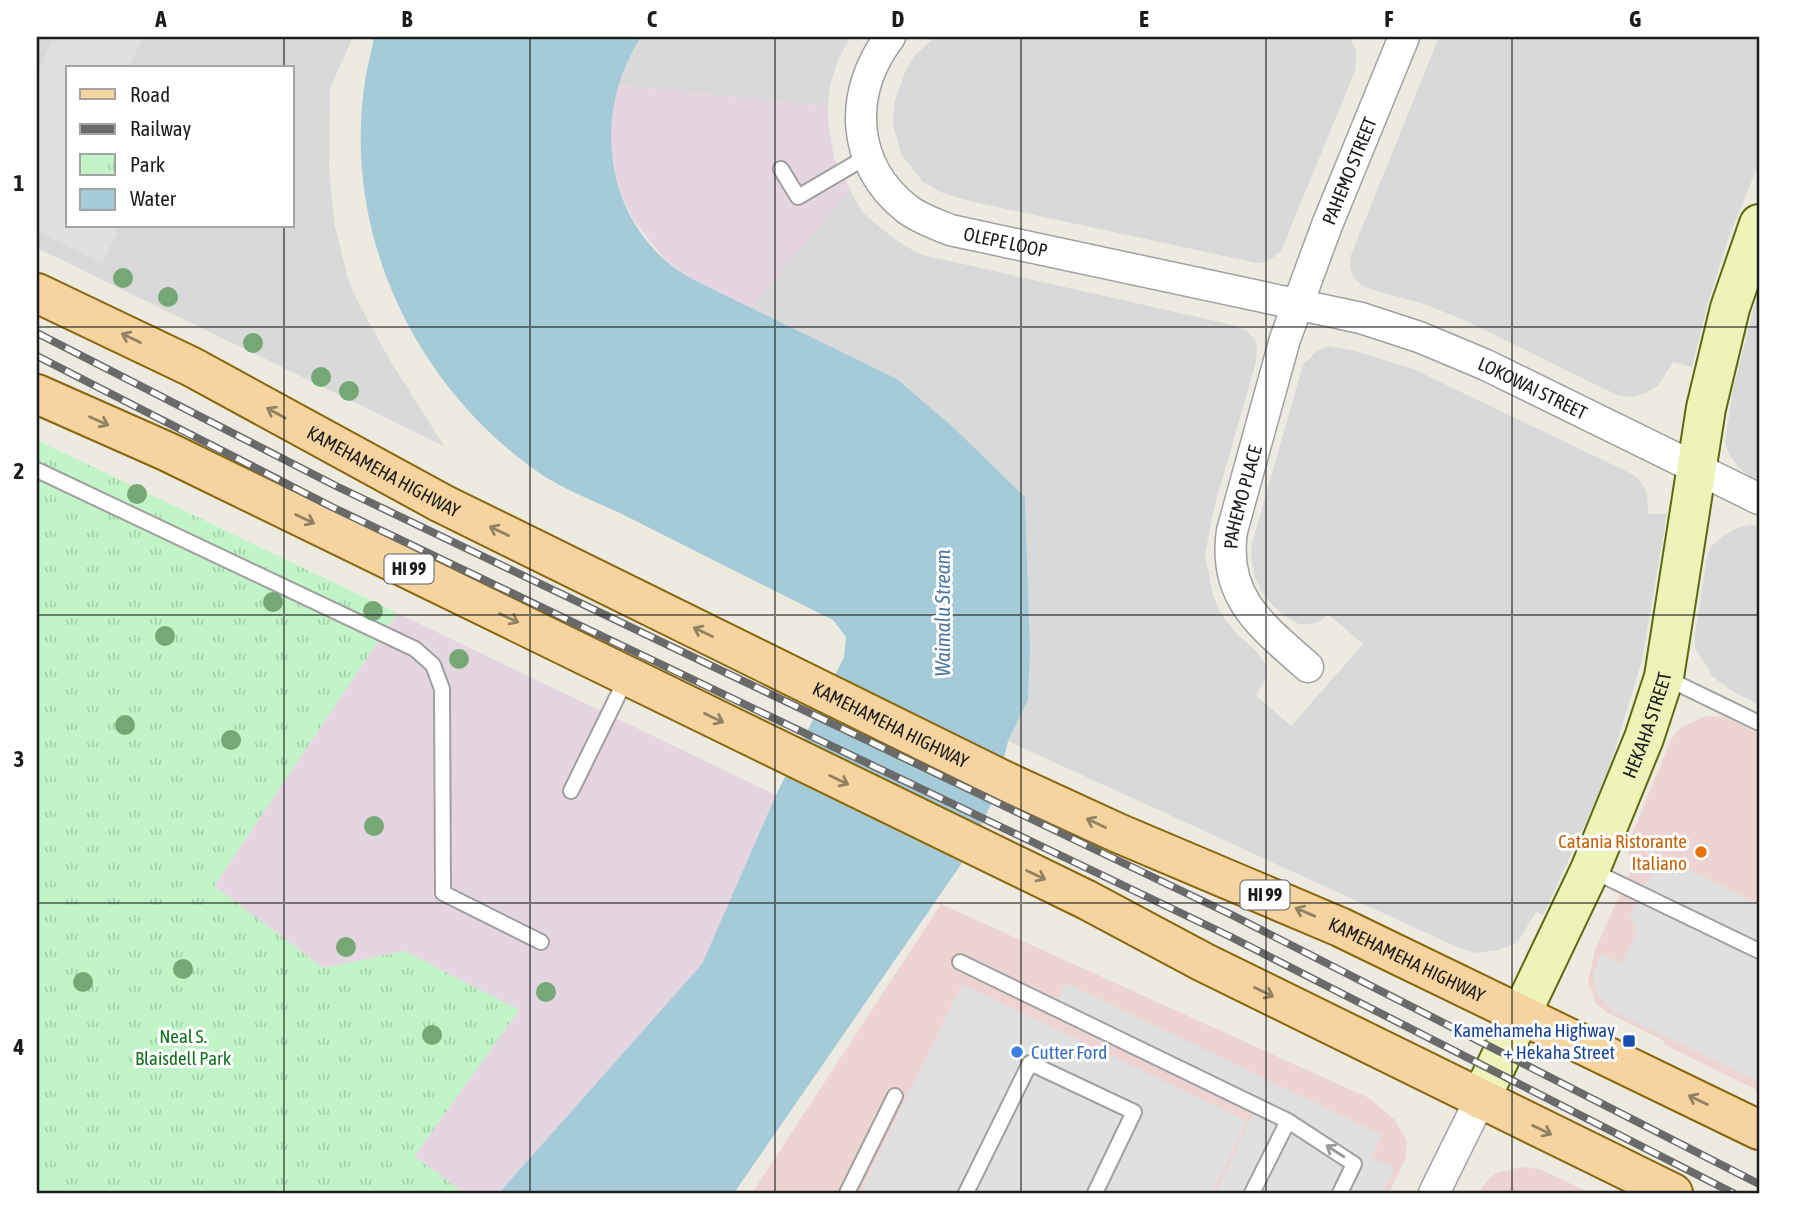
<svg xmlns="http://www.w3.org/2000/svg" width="1796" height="1230" viewBox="0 0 1796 1230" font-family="'Asap Condensed',sans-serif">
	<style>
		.residential { fill: #dad9d9; fill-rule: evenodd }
		.commercial { fill: #edd4d2 }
		.industrial { fill: #e5d5e1 }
		.park { fill: url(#park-tufts) }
		.parking { fill: #e0e0e0 }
		.water { fill: #a5cad8 }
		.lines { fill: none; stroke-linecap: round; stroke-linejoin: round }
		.lane-casing { stroke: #a0a0a0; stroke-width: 18 }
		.street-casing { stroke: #a0a0a0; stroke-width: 33 }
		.secondary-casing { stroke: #5b6a0c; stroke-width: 42 }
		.primary-casing { stroke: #8a660a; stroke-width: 42 }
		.lane { stroke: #fff; stroke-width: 14 }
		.street { stroke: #fff; stroke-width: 30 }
		.secondary { stroke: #eef4b9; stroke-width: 38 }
		.primary { stroke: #f5d49f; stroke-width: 38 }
		.rail-casing { stroke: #6a6a6a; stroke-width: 8 }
		.rail { stroke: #fff; stroke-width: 5; stroke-dasharray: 16; stroke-linecap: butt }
		.tree { fill: #75a777 }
		.oneway { stroke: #938164 }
		.oneway2 { stroke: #999 }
		.grid { fill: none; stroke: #1c1c1c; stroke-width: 2; stroke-opacity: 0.55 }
		.food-dot { fill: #e8710a; stroke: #fff; stroke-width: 2.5 }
		.transit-dot { fill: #1a4fb4; stroke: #fff; stroke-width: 2.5 }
		.shop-dot { fill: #3f7fe0; stroke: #fff; stroke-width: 2.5 }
		.labels { text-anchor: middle; stroke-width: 6; stroke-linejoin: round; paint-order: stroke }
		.shield { fill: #fff; stroke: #606060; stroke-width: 2 }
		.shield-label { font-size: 18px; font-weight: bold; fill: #1c1c1c }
		.street-label { font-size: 19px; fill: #1c1c1c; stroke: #fff }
		.food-label { font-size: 19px; fill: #c56008; stroke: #fff; text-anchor: end }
		.transit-label { font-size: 19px; fill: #164399; stroke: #fff; text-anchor: end }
		.park-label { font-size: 19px; fill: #13711f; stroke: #fff }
		.shop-label { font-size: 19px; fill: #366cbe; stroke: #fff; text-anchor: start }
		.water-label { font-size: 21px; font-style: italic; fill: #5076a4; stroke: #fff }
		.neatline { fill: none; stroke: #1c1c1c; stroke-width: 2.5 }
		.grid-label { font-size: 23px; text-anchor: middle; font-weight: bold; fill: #1c1c1c }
	</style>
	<defs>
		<pattern id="park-tufts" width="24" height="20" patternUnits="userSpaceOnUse" patternTransform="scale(1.75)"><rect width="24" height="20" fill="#c1f5c8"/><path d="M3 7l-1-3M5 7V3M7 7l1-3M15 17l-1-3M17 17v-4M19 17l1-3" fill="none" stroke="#a5d1ab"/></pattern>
	</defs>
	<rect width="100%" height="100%" fill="#edeae2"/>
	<!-- residential -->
	<path class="residential" d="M38,37H353L330,88L329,166L334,222L348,279L355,296L388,357L444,446L37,248ZM68,68H292V226H68Z
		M641,37H850L838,60L830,85L828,106L617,85L629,56Z
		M936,37H1350L1356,51V63L1355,71L1281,251L1267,262L1257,263L969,201L943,193L923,182L901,154L893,125L894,104L905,72L915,55Z
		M1439,37H1759V163L1729,237L1708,302L1692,367L1673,362L1658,386L1644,394L1629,397L1617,395L1464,320L1424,304L1380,292L1363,286L1355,279L1350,268L1351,255Z
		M850,190L863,213L883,230L905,246L923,255L1237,326L1248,332L1255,340L1257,349L1256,362L1215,504L1205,554L1213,596L1223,617L1238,635L1256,651L1264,662L1266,671L1264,682L1256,695L1291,726L1363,644L1328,614L1321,621L1310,624H1299L1287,617L1273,606L1261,591L1255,577L1251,558L1252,543L1303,365L1317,351L1328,346L1355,351L1413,369L1632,474L1640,481L1646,491L1649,514H1667L1642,660L1609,768L1587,820L1543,915L1536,912L1517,943L1498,950L1477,953L1457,947L1008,741L1028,700L1030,649L1025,497L953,427L897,379L750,309Z
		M1759,288V484L1738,467L1729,454L1725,443L1733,389Z
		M1749,525H1759V705L1734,692L1713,677L1695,648V634L1707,557L1711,546L1723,536L1735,529Z"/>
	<!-- commercial -->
	<path class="commercial" d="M1706,716L1725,717L1759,734V1091L1663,1044L1664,1041L1604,1011L1596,1003L1588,981L1595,950L1632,867L1629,857V842L1671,739L1680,728Z
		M941,904L1369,1098L1394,1119L1407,1141L1405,1160L1389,1193H752Z
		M1522,1167L1540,1169L1590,1193H1479L1486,1182L1496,1173Z"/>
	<!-- industrial -->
	<path class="industrial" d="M617,85L828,106V120L834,158L850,190L750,309L694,280L667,262L634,221L622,196L613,169L610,145L611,115Z
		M397,613L776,795L702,964L499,1193H464L414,1156L519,1010L404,952L323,968L214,886Z"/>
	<!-- park -->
	<path class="park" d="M37,440L397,613L214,886L323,968L404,951L519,1010L414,1156L464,1193H37Z"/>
	<!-- parking -->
	<path class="parking" d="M54,37H143L128,68H68V226H120L102,263L37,231V73Z
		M1647,849L1759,904V1082L1613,1011L1596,993L1593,973L1601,954L1621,964L1634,939L1636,928L1630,914L1650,875Z
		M1066,983L1382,1135L1371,1157L1394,1168L1382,1193H1215L1253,1114L1050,1016Z
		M962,984L1247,1121L1212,1193H860Z"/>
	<!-- water -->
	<path class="water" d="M374,37H641C595,108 601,204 667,262C675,269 685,274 694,280L897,379L953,427L1025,497L1030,649L1028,700L1008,741L996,794L964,860L734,1193H499L702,964L776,795L844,657L846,637L833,620C765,586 697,552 630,518C602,504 559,488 535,470C416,385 344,237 364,89C366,71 371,54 374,37Z"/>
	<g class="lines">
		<!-- lane casing -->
		<g class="lane-casing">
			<path id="lane" d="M781,169L798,197L868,156
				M37,470L415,649L433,665L442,689L443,893L541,942
				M1666,678L1759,723
				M571,791L627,677
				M1591,870L1759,951
				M960,962L1288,1121L1354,1164L1340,1193
				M847,1193L895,1096
				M966,1193L1030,1063L1134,1112L1095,1193
				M1252,1193L1288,1121"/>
		</g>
		<!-- street casing -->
		<g class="street-casing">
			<g id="street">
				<path id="s1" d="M890,37C848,92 850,164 907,209C920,219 936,224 950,230L1361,318L1419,337L1486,365L1759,499"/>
				<path id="s2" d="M1308,667C1263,627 1222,598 1232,531L1285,339L1327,225L1404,37"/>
				<path d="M1434,1193L1480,1100"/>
			</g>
		</g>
		<!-- secondary casing -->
		<g class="secondary-casing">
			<g id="secondary">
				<path id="s3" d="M1480,1100L1590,870L1644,738L1664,677L1706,408L1730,308L1759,224"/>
			</g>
		</g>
		<!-- primary casing -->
		<g class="primary-casing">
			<g id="primary">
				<path id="s4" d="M37,293L192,367L441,503L1005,781L1118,833L1340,927L1759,1130"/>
				<path d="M37,394L168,452L1087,900L1203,962L1673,1193"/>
			</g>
		</g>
		<!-- lane -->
		<use href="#lane" class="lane"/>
		<!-- street -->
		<use href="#street" class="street"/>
		<!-- secondary -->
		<use href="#secondary" class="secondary"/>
		<!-- primary -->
		<use href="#primary" class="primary"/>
		<!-- rail casing -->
		<g class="rail-casing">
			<path id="rail" d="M37,333L336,486L1234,916L1759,1184
				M37,356L332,507L1229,936L1733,1193"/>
		</g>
		<!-- rail -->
		<use href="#rail" class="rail"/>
	</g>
	<!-- trees -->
	<g class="tree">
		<circle cx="123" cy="278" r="10"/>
		<circle cx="168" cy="297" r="10"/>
		<circle cx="253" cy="343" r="10"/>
		<circle cx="321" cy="377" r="10"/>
		<circle cx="349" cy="391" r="10"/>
		<circle cx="137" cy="494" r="10"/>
		<circle cx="273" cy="602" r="10"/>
		<circle cx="373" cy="611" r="10"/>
		<circle cx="165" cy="636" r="10"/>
		<circle cx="459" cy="659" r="10"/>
		<circle cx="125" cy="725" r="10"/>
		<circle cx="231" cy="740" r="10"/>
		<circle cx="374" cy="826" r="10"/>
		<circle cx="346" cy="947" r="10"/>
		<circle cx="183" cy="969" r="10"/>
		<circle cx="83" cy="982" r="10"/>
		<circle cx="546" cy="992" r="10"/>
		<circle cx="432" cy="1035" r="10"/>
	</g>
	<!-- one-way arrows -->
	<defs><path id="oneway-shaft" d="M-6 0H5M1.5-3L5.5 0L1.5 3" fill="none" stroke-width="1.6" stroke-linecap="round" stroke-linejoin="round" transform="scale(1.75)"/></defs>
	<g class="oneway">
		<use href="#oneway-shaft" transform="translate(131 338) rotate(-154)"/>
		<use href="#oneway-shaft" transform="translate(276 413) rotate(-151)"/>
		<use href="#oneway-shaft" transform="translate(99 421) rotate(24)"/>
		<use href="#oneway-shaft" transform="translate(305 519) rotate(26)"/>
		<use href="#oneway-shaft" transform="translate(499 531) rotate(-154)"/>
		<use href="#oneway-shaft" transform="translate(509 618) rotate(26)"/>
		<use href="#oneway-shaft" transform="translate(703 632) rotate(-154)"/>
		<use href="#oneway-shaft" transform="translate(714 718) rotate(26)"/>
		<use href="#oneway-shaft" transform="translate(839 780) rotate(26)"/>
		<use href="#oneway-shaft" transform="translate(1096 823) rotate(-155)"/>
		<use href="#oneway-shaft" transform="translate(1036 875) rotate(26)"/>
		<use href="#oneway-shaft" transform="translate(1305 912) rotate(-157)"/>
		<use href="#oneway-shaft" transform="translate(1264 992) rotate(26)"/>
		<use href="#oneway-shaft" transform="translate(1698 1100) rotate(-154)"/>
		<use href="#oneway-shaft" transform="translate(1542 1130) rotate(26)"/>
	</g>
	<use class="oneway2" href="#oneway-shaft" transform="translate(1335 1151) rotate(-147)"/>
	<!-- grid -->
	<path class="grid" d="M284,37V68M530,37V1193M775,37V1193M1021,37V1193M1266,37V1193M1512,37V1193M284,226V1193M37,327H1759M37,615H1759M37,903H1759"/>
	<!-- markers -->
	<circle class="food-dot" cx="1701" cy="852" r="7"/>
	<rect class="transit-dot" x="1622" y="1034" width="14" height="14" rx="3.5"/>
	<circle class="shop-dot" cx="1017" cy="1052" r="7"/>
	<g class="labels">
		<!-- shield labels -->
		<g class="shield">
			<rect x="384.5" y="554.5" width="49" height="29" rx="5"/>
			<rect x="1240.5" y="880.5" width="49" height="29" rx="5"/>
		</g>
		<g class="shield-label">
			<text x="409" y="575">HI 99</text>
			<text x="1265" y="901">HI 99</text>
		</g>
		<!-- street labels -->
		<g class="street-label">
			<text dy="7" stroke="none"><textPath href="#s2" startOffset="544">PAHEMO STREET</textPath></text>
			<text dy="7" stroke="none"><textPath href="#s1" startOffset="298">OLEPE LOOP</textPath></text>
			<text dy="7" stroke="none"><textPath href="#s1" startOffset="847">LOKOWAI STREET</textPath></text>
			<text dy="7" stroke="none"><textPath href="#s4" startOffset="390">KAMEHAMEHA HIGHWAY</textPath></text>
			<text dy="7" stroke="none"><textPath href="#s2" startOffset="200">PAHEMO PLACE</textPath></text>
			<text dy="7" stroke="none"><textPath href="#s4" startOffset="957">KAMEHAMEHA HIGHWAY</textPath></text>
			<text dy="7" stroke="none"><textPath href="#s3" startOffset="411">HEKAHA STREET</textPath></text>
			<text dy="7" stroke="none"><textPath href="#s4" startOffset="1524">KAMEHAMEHA HIGHWAY</textPath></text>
		</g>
		<!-- food labels -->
		<g class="food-label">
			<text x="1687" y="848">Catania Ristorante<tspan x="1687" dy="22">Italiano</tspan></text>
		</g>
		<!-- transit labels -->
		<g class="transit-label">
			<text x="1615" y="1037">Kamehameha Highway<tspan x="1615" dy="22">+ Hekaha Street</tspan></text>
		</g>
		<!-- park labels -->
		<g class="park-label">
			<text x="183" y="1043">Neal S.<tspan x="183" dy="22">Blaisdell Park</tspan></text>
		</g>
		<!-- shop labels -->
		<g class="shop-label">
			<text x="1031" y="1059">Cutter Ford</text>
		</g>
		<!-- water labels -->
		<g class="water-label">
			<text transform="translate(943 613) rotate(-90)" y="7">Waimalu Stream</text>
		</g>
	</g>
	<!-- border -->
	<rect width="1796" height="1230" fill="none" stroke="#ffffff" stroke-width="77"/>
	<!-- legend -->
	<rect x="66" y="66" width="228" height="161" fill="#ffffff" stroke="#a4a4a4" stroke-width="2"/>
	<rect x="80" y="89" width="35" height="10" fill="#f5d49f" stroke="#a4a4a4" stroke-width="2"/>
	<text x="130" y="102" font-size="21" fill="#1c1c1c">Road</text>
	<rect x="80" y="124" width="35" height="10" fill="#6a6a6a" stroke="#a4a4a4" stroke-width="2"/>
	<text x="130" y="136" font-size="21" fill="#1c1c1c">Railway</text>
	<rect x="80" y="154" width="35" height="21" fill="url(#park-tufts)" stroke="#a4a4a4" stroke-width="2"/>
	<text x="130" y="172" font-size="21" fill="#1c1c1c">Park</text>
	<rect x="80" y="189" width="35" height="21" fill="#a5cad8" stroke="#a4a4a4" stroke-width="2"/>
	<text x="130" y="206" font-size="21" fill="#1c1c1c">Water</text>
	<rect x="38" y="38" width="1720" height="1154" class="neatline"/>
	<g class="grid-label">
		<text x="161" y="27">A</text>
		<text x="407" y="27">B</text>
		<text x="652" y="27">C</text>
		<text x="898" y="27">D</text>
		<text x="1144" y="27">E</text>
		<text x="1389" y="27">F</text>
		<text x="1635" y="27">G</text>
		<text x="19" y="191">1</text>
		<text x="19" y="479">2</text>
		<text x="19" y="767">3</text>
		<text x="19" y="1055">4</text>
	</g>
</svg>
